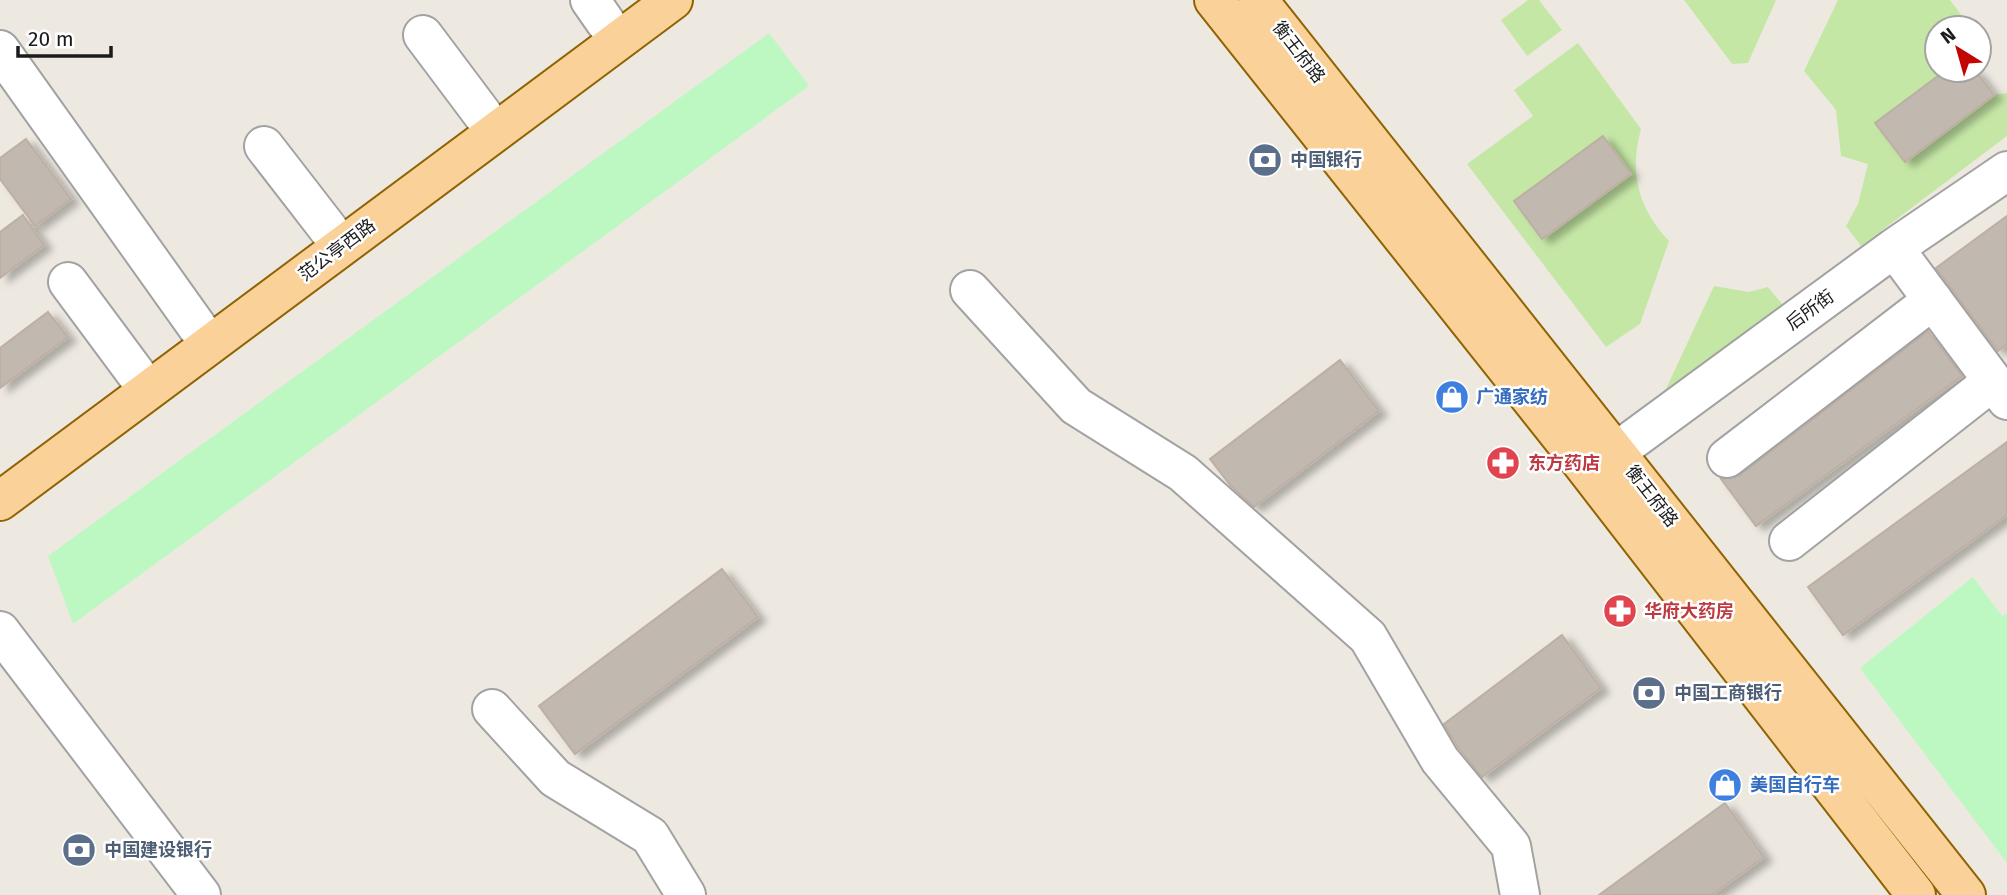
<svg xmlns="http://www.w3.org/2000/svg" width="2007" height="895" viewBox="0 0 2007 895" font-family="'Fira Sans','Noto Sans SC',sans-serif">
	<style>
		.grass { fill: #c5e7a6; fill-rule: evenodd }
		.park { fill: #bdf8c2 }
		.building { fill: #c1b8b0; stroke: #beafa3; stroke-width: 2; filter: url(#shadow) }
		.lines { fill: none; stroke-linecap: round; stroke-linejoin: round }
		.minor-casing { stroke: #a2a2a2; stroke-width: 42 }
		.major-casing { stroke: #906302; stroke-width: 42 }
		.minor { stroke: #fff; stroke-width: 38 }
		.major { stroke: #fad198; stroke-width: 38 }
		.labels { text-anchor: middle; stroke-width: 5; stroke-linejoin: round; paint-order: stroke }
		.street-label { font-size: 18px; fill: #1b1b1b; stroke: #fff }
		.service-label { font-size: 18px; font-weight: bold; fill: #4e5e75; stroke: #fff; text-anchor: start }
		.shop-label { font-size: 18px; font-weight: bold; fill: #366cbe; stroke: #fff; text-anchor: start }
		.health-label { font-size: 18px; font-weight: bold; fill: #be3a42; stroke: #fff; text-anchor: start }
	</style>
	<defs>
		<filter id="shadow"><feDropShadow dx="8" dy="4.5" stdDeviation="3.5" flood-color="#0004"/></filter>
	</defs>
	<rect width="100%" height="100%" fill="#ede9e1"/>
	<!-- grass -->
	<path class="grass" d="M1528,0H1539L1562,30L1527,56L1501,20Z
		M1684,0H1776L1748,63L1732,64Z
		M1838,0H1950L1971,28H1937V70H1946L1876,124L1905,162L1994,95L2007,93V136L1861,246L1846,226L1858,204L1868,164L1841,156L1836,110L1804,71Z
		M1578,43L1641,129C1629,172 1638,208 1669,241L1640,324L1606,347L1467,164L1533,116L1514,90ZM1603,136L1630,174L1515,201Z
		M1714,286L1749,292L1768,287L1783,305L1664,393Z"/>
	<!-- park -->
	<path class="park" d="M769,33L809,86L73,624L48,556Z
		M1973,577L2002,616L2007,613V863L1860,668Z"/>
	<!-- building -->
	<path class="building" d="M1946,70H1975L1994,95L1905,162L1875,123Z
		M1603,136L1631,174L1542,239L1514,201Z
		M26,139L71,199L35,226L0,179V158Z
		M23,215L44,245L0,278V232Z
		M2007,216V344L1998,351L1936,268Z
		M48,312L68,337L0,388V348Z
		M1928,331L1962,376L1756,526L1721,479L1740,475Z
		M1340,360L1379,411L1254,507L1231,486L1210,459Z
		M2007,442V515L1843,635L1808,587Z
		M722,569L758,617L575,754L539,706Z
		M1562,635L1601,688L1482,777L1458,747L1444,724Z
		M1725,803L1764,857L1712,895H1599Z"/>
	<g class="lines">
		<!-- minor casing -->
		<g class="minor-casing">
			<path id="minor" d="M590,0L606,23
				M423,35L483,115
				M0,50L198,328
				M264,146L329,230
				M1894,248L2007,400
				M68,282L137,375
				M970,290L1076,406L1183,473L1368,637L1440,760L1511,846L1520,895
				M1616,452L1894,248L2007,171
				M1727,458L1933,300
				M1789,541L1993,381
				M0,631L201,895
				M492,709L555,778L650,836L686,895"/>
		</g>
		<!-- major casing -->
		<g class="major-casing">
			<path id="major" d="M1214,0L1577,457L1916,895
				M1258,0L1966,895
				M0,501L673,0"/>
		</g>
		<!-- minor -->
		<use href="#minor" class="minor"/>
		<!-- major -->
		<use href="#major" class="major"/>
	</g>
	<!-- icons -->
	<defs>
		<g id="bank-disc" transform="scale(1.75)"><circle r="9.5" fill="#5c6f8a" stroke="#fff"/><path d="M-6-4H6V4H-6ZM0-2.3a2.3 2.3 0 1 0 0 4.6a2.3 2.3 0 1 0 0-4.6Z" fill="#fff"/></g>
		<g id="shop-disc" transform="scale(1.75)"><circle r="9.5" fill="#3f7fe0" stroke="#fff"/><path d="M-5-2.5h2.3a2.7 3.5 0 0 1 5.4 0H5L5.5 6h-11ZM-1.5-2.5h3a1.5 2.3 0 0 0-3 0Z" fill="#fff"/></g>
		<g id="pharmacy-disc" transform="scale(1.75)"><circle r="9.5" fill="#e0444e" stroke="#fff"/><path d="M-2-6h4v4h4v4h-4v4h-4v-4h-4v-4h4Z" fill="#fff"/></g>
	</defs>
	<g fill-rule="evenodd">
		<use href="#bank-disc" x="1265" y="160"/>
		<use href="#shop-disc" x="1452" y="397"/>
		<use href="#pharmacy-disc" x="1503" y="463"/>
		<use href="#pharmacy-disc" x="1620" y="611"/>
		<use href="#bank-disc" x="1649" y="693"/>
		<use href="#shop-disc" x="1725" y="785"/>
		<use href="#bank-disc" x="79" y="850"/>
	</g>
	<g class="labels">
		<!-- street labels -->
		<g class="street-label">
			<text transform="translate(1299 52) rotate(52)" y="6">衡王府路</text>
			<text transform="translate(337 250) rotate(-37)" y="6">范公亭西路</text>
			<text transform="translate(1810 310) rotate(-36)" y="6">后所街</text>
			<text transform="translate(1652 496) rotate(52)" y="6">衡王府路</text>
		</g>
		<!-- service labels -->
		<g class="service-label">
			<text x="1290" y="166">中国银行</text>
			<text x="1674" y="699">中国工商银行</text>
			<text x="104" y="856">中国建设银行</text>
		</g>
		<!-- shop labels -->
		<g class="shop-label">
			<text x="1476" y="403">广通家纺</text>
			<text x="1750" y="791">美国自行车</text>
		</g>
		<!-- health labels -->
		<g class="health-label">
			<text x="1528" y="469">东方药店</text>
			<text x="1644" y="617">华府大药房</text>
		</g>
	</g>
	<!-- north arrow -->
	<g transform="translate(1958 49) rotate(323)"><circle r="33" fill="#ffffff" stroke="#a4a4a4" stroke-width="2"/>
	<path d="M0-5L12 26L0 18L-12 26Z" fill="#c30603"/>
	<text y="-10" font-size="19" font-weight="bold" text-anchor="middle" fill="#1b1b1b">N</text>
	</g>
	<!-- scale -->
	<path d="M18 46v10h93v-10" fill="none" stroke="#1b1b1b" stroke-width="3.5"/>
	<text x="28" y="46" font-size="21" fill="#1b1b1b" stroke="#ffffff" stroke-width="5" paint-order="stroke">20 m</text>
</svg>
